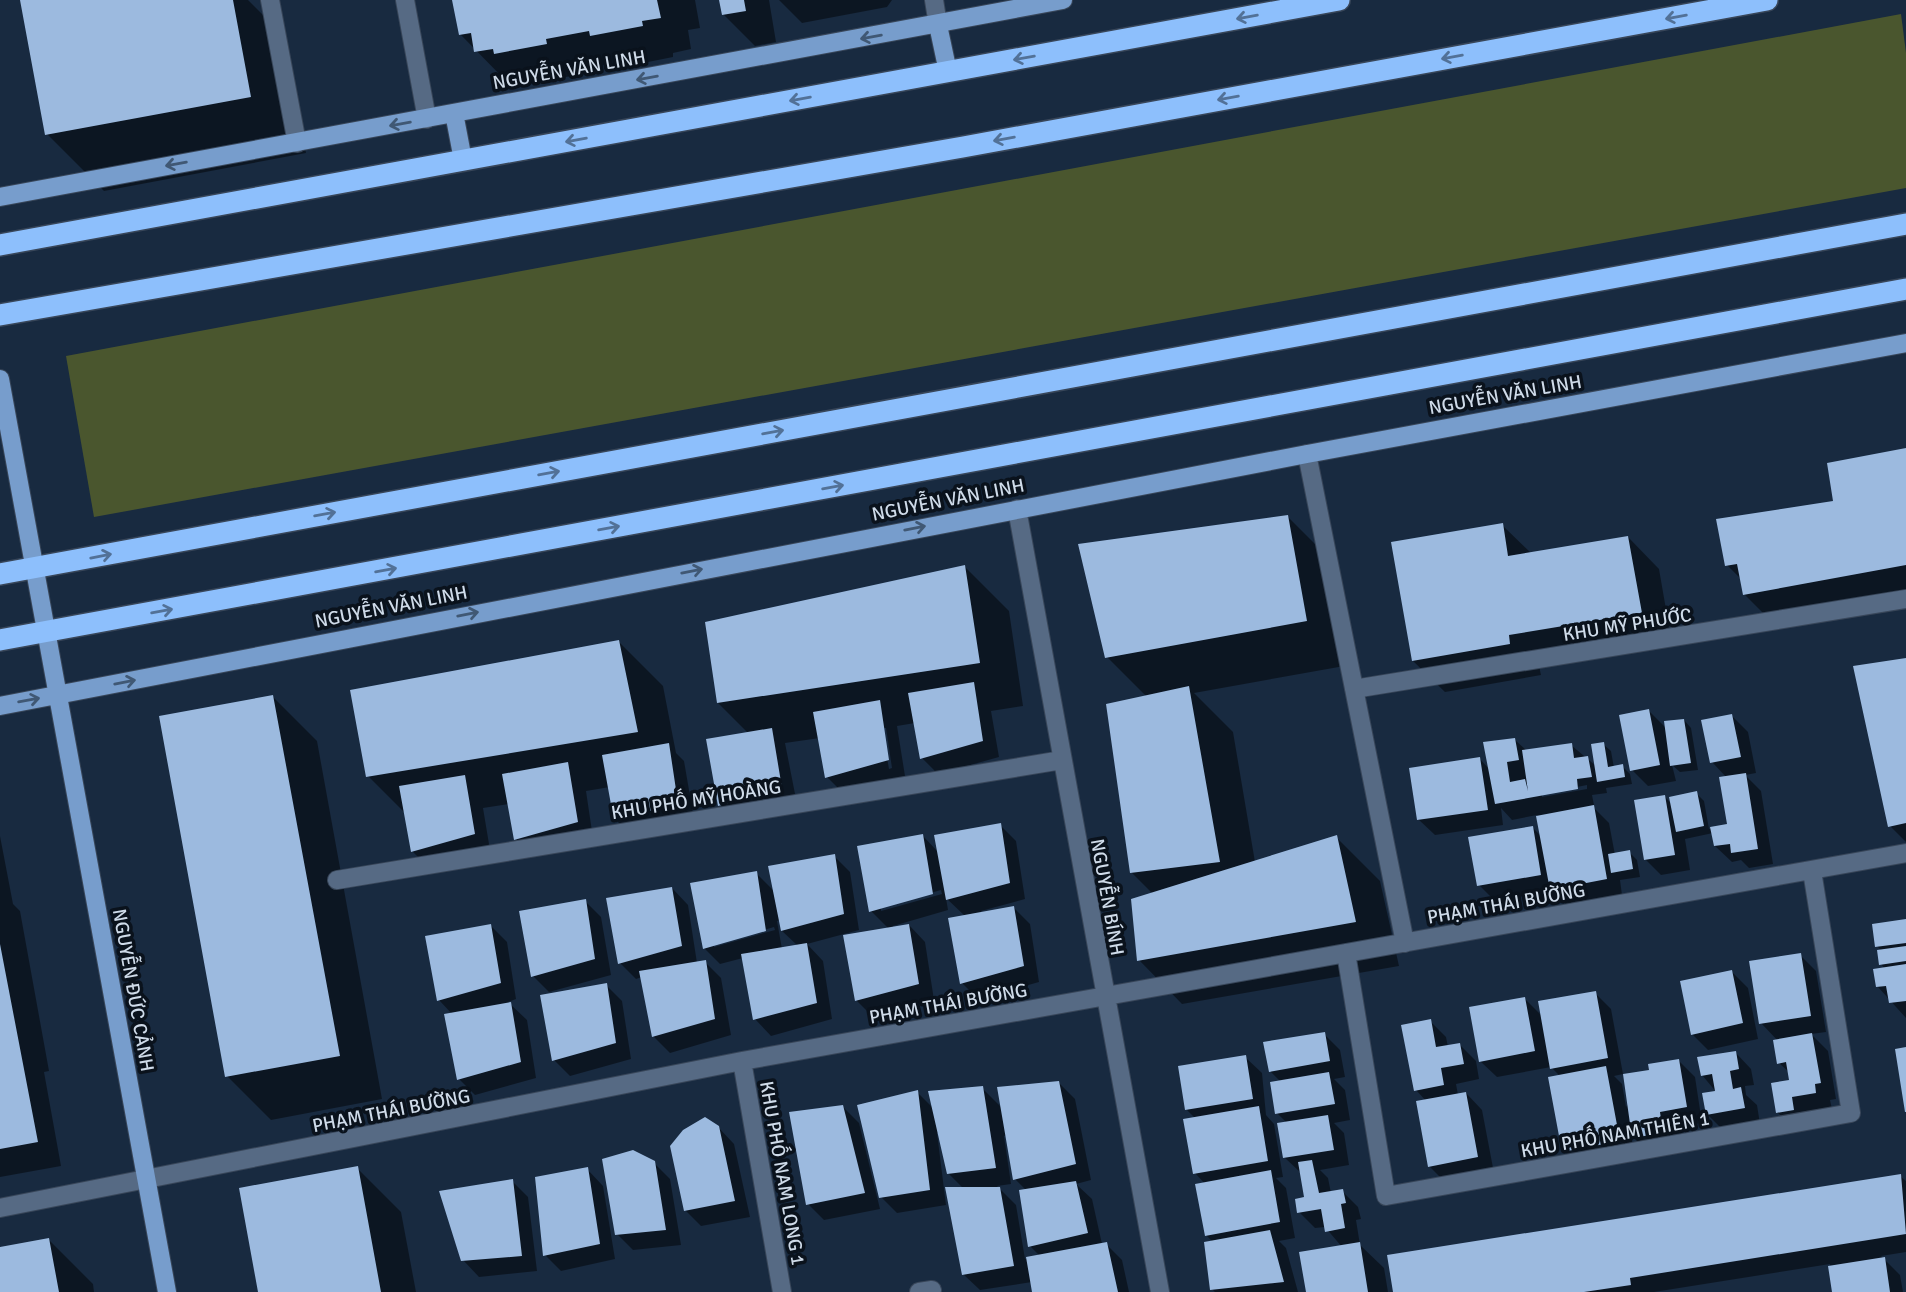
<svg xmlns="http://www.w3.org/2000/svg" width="1906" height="1292" viewBox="0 0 1906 1292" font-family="Signika,sans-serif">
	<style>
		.green { fill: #4a562e }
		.shadow { fill: #0007; fill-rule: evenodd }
		.building { fill: #9cbadf }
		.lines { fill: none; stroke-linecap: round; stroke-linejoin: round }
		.minor-casing { stroke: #384659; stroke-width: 20 }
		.major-casing { stroke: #384659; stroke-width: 20 }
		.highway-casing { stroke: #384659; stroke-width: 24 }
		.minor { stroke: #566a84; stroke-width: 18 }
		.major { stroke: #779dcc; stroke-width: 18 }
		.highway { stroke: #8dbffc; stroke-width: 21 }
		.oneway { stroke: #527197 }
		.oneway2 { stroke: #405874 }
		.labels { text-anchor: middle; stroke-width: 7; stroke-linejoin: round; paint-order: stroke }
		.street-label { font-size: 19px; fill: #cfdbe9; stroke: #0a121c }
	</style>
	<rect width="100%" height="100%" fill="#182a40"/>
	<!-- green -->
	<path class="green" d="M1901,14L1906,53V188L94,517L66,356Z"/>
	<!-- shadow -->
	<path class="shadow" d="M22,0H248L285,37L306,153L104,191L47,134Z
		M454,0H695L700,28L688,30L691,49L673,53V57L623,67L618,62L577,70V75L527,84L523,80L508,83L460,34Z
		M721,0H769L776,42L755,46L723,14Z
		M779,0H892L887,7L802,23Z
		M1906,450V602L1776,626L1744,594L1742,580L1727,565L1835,503Z
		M1288,517L1332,561L1350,665L1194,693L1233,732L1255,862L1336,837L1380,881L1399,966L1182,1004L1139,960L1153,894L1132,873L1147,697L1107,657Z
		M1502,525L1532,554L1628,537L1659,569L1672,644L1539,666L1541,675L1445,692L1413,661Z
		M965,567L1009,611L1023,706L991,711L999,757L938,774L922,758L915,723L897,726L905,776L843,793L827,777L820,738L785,743L797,804L736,821L720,805L749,734L718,703ZM882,728H886L892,768L889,769Z
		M619,642L663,686L676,753L684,761L694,819L632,836L616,820L610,787L586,791L593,838L532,855L516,839L509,804L483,808L490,850L428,867L412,851L406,814L368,776Z
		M1906,660V842L1890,826Z
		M273,697L317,741L382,1099L271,1120L227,1076Z
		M1649,711L1667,729L1684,720L1691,728L1698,770L1680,772L1672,765L1676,781L1648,786L1632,770Z
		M1732,716L1748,732L1756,773L1745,775L1761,791L1773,864L1749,868L1741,860L1732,862L1715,846L1713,833L1685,839L1690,870L1661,875L1645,859L1665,797L1672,804L1696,793L1704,801L1709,829L1729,825L1727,778L1712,762Z
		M1515,740L1527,751L1571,745L1596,766L1603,744L1611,751L1614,768L1622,766L1630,774L1632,784L1606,788L1607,793L1592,795L1594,805H1591L1609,823L1615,855L1629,852L1637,860L1640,877L1620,880L1622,895L1567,905L1553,891L1495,901L1479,885L1533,828L1542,837L1537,815L1512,820L1501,808L1503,825L1435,835L1418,819L1480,759L1490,770ZM1587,785V789L1542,797V794Z
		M1000,825L1016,841L1025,899L981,911L982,913L1014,908L1030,924L1039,982L978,999L962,983L965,916L946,898L948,910L893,926V928L909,925L925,942L934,1000L873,1017L857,1001L845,937L889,929L871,911L923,836L939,853ZM941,890L942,894L881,911V907Z
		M0,836L13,904L20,911L49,1071L44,1072L61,1166L0,1177Z
		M834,856L850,872L859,930L807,944L823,961L832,1019L771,1036L755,1019L743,958L720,964L704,948L756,873L775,892ZM780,920L782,931L798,946L782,949L777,921ZM774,927L775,930L714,947V944Z
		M672,888L688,905L697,963L705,962L721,978L731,1035L670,1053L654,1037L642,977L636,979L620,963Z
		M585,901L601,917L611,975L549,992L533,976Z
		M1906,921V1018L1878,987L1885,969L1881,964L1882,951L1877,946Z
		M491,926L507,942L516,999L508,1002L527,1020L536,1078L475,1095L459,1079L452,1014L439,1000Z
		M1800,955L1816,971L1826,1032L1811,1034L1828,1051L1836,1099L1830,1100L1832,1109L1794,1128L1777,1112L1791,1081L1790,1073L1779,1063L1778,1041L1761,1023Z
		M1732,972L1748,988L1758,1039L1708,1050L1692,1034Z
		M606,985L622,1001L631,1059L570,1076L554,1060Z
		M1595,993L1611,1009L1623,1074L1614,1076L1622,1084L1626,1107L1651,1072L1679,1061L1695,1077L1702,1123L1675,1127L1678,1149L1650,1154L1631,1135L1635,1157L1580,1167L1564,1151L1560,1076L1551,1067L1497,1077L1480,1061L1525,999L1542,1016Z
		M1430,1021L1446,1037L1448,1047L1460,1045L1476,1061L1479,1079L1456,1084L1458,1095L1466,1093L1482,1110L1494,1173L1445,1182L1429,1166L1426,1101L1416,1090Z
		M1324,1034L1340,1050L1345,1077L1334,1079L1345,1090L1350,1120L1334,1123L1344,1133L1349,1165L1320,1170L1328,1178L1331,1193L1342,1191L1358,1207L1361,1219L1356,1220L1360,1245L1384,1268L1388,1292H1308L1342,1247L1325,1227L1315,1228L1299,1212L1306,1198L1301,1173L1284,1157L1287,1123L1277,1113L1281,1082L1270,1071Z
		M1735,1052L1751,1069L1754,1085L1745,1086L1746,1095L1757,1105L1760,1124L1723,1130L1707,1114L1717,1093L1702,1075Z
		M1245,1057L1262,1073L1266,1115L1274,1124L1283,1177L1276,1178L1286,1188L1295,1238L1279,1241L1286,1248L1298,1292H1215L1212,1289L1213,1242L1206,1235L1205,1184L1195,1173L1196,1119L1187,1110Z
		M1059,1083L1075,1099L1091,1180L1076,1184L1092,1199L1102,1244H1106L1122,1260L1129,1292H1034L1032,1282L980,1290L963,1274V1188L949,1174L939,1133H937L946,1205L897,1213L881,1197L917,1092L933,1108L982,1088L1002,1108ZM1007,1135L1015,1179L1027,1191L1030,1246L1040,1256L1025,1259L1016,1205L997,1186L1011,1184L1004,1136Z
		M843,1107L859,1123L880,1209L824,1220L808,1204Z
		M718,1127L734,1144L750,1217L701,1226L685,1210Z
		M654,1163L670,1179L681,1245L633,1250L617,1234Z
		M357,1168L401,1212L416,1292H260Z
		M587,1169L603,1186L615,1259L561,1271L545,1255Z
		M1900,1176L1906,1181V1252L1881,1256L1900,1275L1903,1292H1834L1830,1264L1654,1292H1395Z
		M512,1181L528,1197L537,1271L479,1277L463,1260Z
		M49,1240L93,1284L94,1292H0V1249Z"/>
	<!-- building -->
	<path class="building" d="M20,0H233L251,97L45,135Z
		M452,0H657L661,18L642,21L643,26L590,36L589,31L546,39L547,44L494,54L493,49L474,52L471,33L459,35Z
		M719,0H744L746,11L722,15Z
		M1906,448V565L1743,595L1737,564L1725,566L1716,519L1833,501L1827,463Z
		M1288,515L1307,621L1105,658L1078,544Z
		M1503,523L1508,556L1628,536L1642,613L1509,635L1510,644L1412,661L1391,542Z
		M965,565L980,663L717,703L705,622Z
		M619,640L638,732L366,777L350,690Z
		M1906,658V823L1888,827L1853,666Z
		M974,682L983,741L920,759L908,693Z
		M1189,686L1220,862L1130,873L1106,704Z
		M273,695L340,1056L225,1077L159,716Z
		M880,700L889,760L825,778L813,712Z
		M1649,709L1660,765L1630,771L1619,715Z
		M1732,714L1741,757L1710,763L1701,720Z
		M1684,719L1691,763L1670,766L1664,721Z
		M772,728L782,788L718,806L706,739Z
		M1515,738L1519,760L1507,762L1510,782L1525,779L1528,791L1522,750L1572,743L1574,758L1588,756L1592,777L1577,779L1578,789L1495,804L1483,742Z
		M1604,742L1608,767L1623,764L1625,777L1597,782L1591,744Z
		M669,743L678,803L614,821L602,755Z
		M1480,757L1488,810L1417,820L1409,768Z
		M568,762L578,822L514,840L502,774Z
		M1746,773L1758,849L1731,853L1730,844L1714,846L1710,827L1727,824L1719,777Z
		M465,775L475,834L411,852L399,786Z
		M1697,791L1704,826L1676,832L1669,797Z
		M1665,795L1675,855L1644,860L1634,800Z
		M1594,805L1607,879L1550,890L1536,816Z
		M1001,823L1010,883L946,900L934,835Z
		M1533,826L1541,875L1477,886L1468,837Z
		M923,834L933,894L869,912L857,846Z
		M1337,835L1356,922L1137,961L1131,899Z
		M1630,850L1633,869L1611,873L1608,854Z
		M835,854L844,914L781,931L768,866Z
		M757,871L766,931L703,949L690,883Z
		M672,887L682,946L618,964L606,898Z
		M586,899L595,959L531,977L519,911Z
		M1014,906L1024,966L960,984L948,918Z
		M1906,919V943L1875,947L1872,924Z
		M491,924L501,983L437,1001L425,936Z
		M909,924L919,984L855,1001L843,935Z
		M807,943L817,1003L753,1020L741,954Z
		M0,944L38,1142L0,1149Z
		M1906,946V961L1879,965L1877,950Z
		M1801,953L1811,1016L1759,1024L1749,961Z
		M706,960L715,1019L652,1037L639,971Z
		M1906,964V1001L1889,1003L1886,986L1876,987L1873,969Z
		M1732,970L1743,1023L1691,1035L1680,981Z
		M607,983L616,1043L552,1061L540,995Z
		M1596,991L1608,1058L1550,1069L1538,1001Z
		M1525,997L1535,1051L1479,1062L1469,1007Z
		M511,1002L521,1062L457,1080L444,1014Z
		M1431,1019L1436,1047L1460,1043L1464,1064L1441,1068L1444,1085L1414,1091L1401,1025Z
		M1325,1032L1330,1061L1269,1072L1263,1042Z
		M1812,1033L1821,1083L1815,1084L1816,1093L1792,1097L1794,1110L1776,1113L1771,1083L1789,1080L1786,1062L1777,1064L1773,1040Z
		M1906,1047V1112H1905L1895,1049Z
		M1736,1051L1739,1069L1730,1071L1733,1089L1741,1087L1745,1108L1706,1115L1702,1093L1715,1091L1712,1074L1701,1076L1697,1057Z
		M1246,1055L1253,1099L1185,1110L1178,1066Z
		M1679,1059L1687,1107L1660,1112L1663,1133L1632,1138L1623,1074L1649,1070L1648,1064Z
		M1606,1066L1620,1141L1562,1152L1548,1077Z
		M1329,1072L1335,1104L1275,1114L1270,1082Z
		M1059,1081L1076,1164L1013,1180L997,1087Z
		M983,1086L996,1168L947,1174L928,1091Z
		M918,1090L930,1190L879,1198L857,1105Z
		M1466,1092L1478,1157L1428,1167L1416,1101Z
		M843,1105L865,1193L806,1205L789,1112Z
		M1259,1106L1268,1161L1193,1174L1183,1119Z
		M1328,1115L1334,1150L1283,1158L1277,1123Z
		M705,1117L719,1126L735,1201L684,1211L670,1146L683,1130Z
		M633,1150L655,1161L666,1230L615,1235L602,1159Z
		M1312,1160L1319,1193L1343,1189L1346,1203L1341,1204L1345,1228L1325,1232L1321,1209L1297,1213L1295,1199L1304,1197L1298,1162Z
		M358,1166L381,1292H258L239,1188Z
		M588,1167L600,1244L543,1256L535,1177Z
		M1271,1170L1280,1222L1205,1236L1195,1184Z
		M1901,1174L1906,1234L1630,1278L1631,1285L1584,1292H1393L1387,1255Z
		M513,1179L522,1256L461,1261L439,1191Z
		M1076,1181L1088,1233L1028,1247L1019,1190Z
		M945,1187H1000L1014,1266L962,1275Z
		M1270,1230L1284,1282L1210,1290L1204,1242Z
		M49,1238L59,1292H0V1247Z
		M1107,1242L1118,1292H1032L1026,1257Z
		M1360,1242L1368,1292H1306L1299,1252Z
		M1885,1257L1890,1292H1832L1828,1266Z"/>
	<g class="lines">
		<!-- minor casing -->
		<g class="minor-casing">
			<path id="minor" d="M270,0L297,143
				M405,0L427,119
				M934,0L938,25
				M1307,454L1405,943
				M1017,509L1160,1292
				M1354,689L1906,599
				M337,880L1062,760
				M1346,953L1386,1196L1851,1113L1812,871
				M742,1061L782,1292
				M0,1208L742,1061L1906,853
				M919,1292L932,1290"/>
		</g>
		<!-- major casing -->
		<g class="major-casing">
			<path id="major" d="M938,25L948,72
				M454,113L463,160
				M0,197L1063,0
				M0,379L167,1292
				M0,706L1307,454L1906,343"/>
		</g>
		<!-- highway casing -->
		<g class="highway-casing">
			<path id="highway" d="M0,245L1339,0
				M0,315L963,147L1767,0
				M0,574L1906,224
				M0,640L1906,289"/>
		</g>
		<!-- minor -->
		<use href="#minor" class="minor"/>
		<!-- major -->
		<use href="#major" class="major"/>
		<!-- highway -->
		<use href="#highway" class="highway"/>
	</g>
	<!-- one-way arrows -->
	<defs><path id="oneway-shaft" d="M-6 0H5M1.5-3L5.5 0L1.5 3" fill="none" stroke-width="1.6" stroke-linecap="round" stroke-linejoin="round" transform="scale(1.75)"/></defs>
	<g class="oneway">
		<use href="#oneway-shaft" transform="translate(1247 17) rotate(170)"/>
		<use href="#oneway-shaft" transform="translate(1676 17) rotate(170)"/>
		<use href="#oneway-shaft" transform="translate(1452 57) rotate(170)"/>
		<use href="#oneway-shaft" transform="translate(1024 58) rotate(170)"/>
		<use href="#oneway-shaft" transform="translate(1228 98) rotate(170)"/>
		<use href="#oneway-shaft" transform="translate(800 99) rotate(170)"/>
		<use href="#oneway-shaft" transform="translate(1004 139) rotate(170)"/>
		<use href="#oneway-shaft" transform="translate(576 140) rotate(170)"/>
		<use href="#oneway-shaft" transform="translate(773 432) rotate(-10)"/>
		<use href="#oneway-shaft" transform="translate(549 473) rotate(-10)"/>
		<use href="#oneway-shaft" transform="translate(833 487) rotate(-10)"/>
		<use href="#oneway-shaft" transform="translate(325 514) rotate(-10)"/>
		<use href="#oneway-shaft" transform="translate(609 528) rotate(-10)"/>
		<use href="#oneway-shaft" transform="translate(101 556) rotate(-11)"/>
		<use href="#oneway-shaft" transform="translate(386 570) rotate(-10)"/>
		<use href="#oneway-shaft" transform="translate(162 611) rotate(-10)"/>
	</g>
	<g class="oneway2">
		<use href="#oneway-shaft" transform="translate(871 37) rotate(170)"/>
		<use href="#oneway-shaft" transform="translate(647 78) rotate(170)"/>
		<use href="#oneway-shaft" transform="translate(400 124) rotate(170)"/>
		<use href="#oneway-shaft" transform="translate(176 164) rotate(170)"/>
		<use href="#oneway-shaft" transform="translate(915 528) rotate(-11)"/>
		<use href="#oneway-shaft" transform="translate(692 571) rotate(-11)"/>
		<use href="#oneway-shaft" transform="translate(468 614) rotate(-11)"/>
		<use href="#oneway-shaft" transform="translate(125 682) rotate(-11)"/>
		<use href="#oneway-shaft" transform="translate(29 700) rotate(-10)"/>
	</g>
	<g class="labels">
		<!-- street labels -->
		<g class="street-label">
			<text transform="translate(569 69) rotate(-10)" y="7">NGUYỄN VĂN LINH</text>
			<text transform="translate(1505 394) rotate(-10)" y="7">NGUYỄN VĂN LINH</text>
			<text transform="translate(948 499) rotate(-11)" y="7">NGUYỄN VĂN LINH</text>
			<text transform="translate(391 606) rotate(-11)" y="7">NGUYỄN VĂN LINH</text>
			<text transform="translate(1627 624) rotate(-9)" y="7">KHU MỸ PHƯỚC</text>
			<text transform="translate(696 799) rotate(-9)" y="7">KHU PHỐ MỸ HOÀNG</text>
			<text transform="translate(1108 897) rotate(80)" y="7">NGUYỄN BÍNH</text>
			<text transform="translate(1506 903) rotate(-10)" y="7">PHẠM THÁI BƯỜNG</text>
			<text transform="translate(134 990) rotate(80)" y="7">NGUYỄN ĐỨC CẢNH</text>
			<text transform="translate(948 1003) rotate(-10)" y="7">PHẠM THÁI BƯỜNG</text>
			<text transform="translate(391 1110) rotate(-11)" y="7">PHẠM THÁI BƯỜNG</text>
			<text transform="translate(1615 1134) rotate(-10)" y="7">KHU PHỐ NAM THIÊN 1</text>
			<text transform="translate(783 1173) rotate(80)" y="7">KHU PHỐ NAM LONG 1</text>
		</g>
	</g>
</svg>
